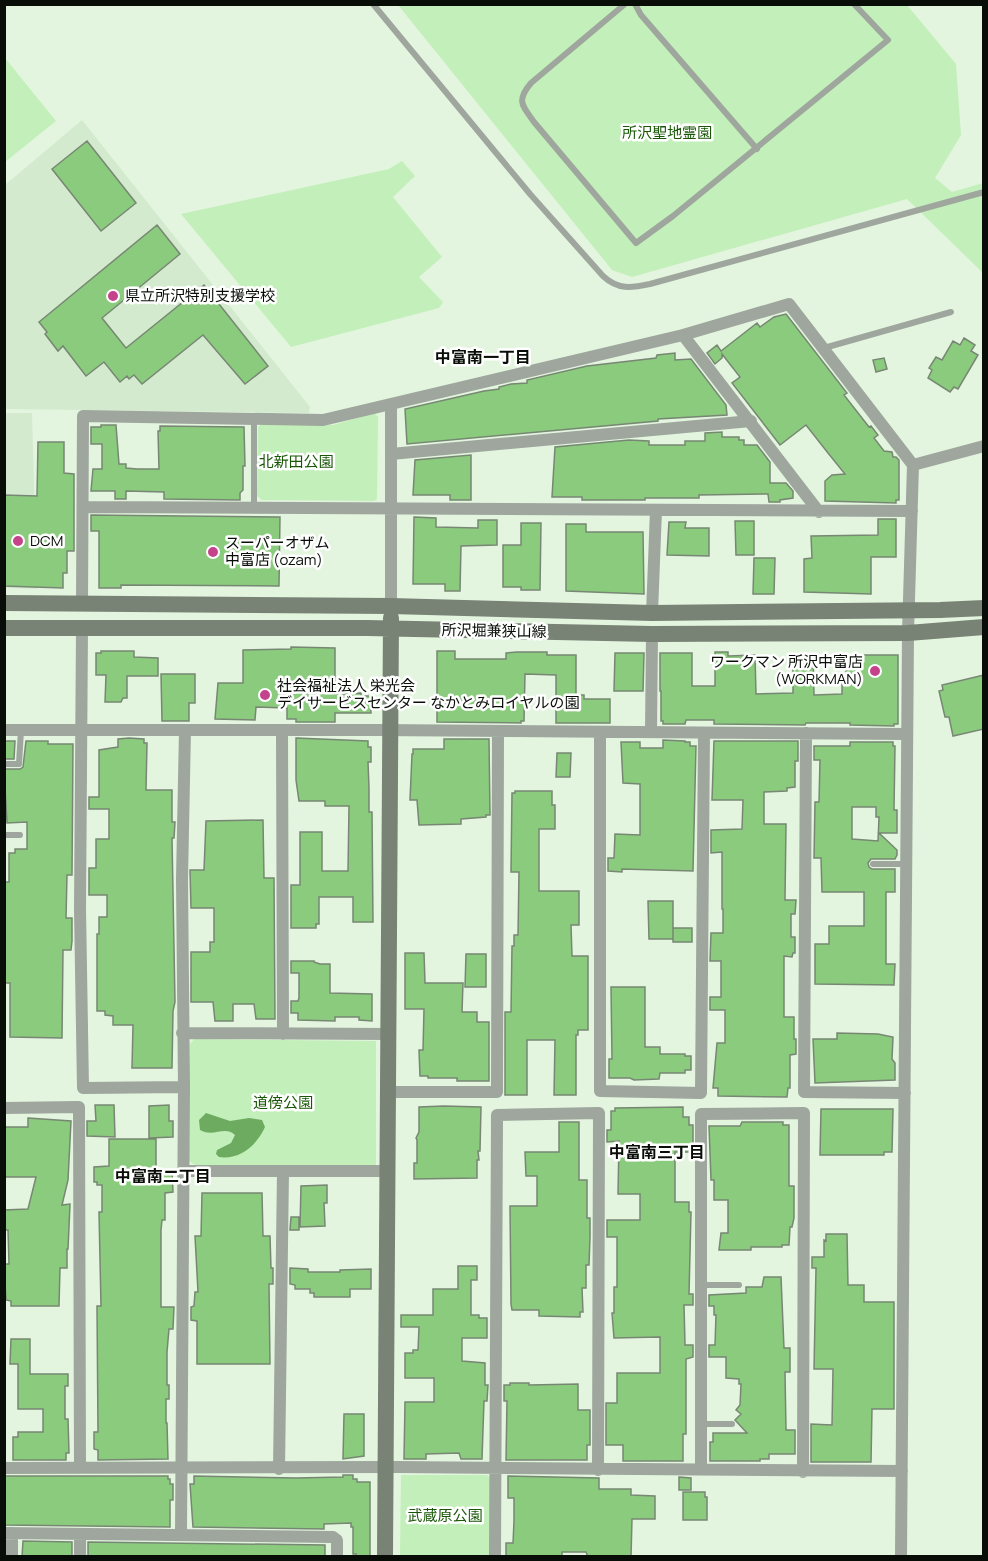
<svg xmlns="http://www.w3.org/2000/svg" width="988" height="1561" viewBox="0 0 988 1561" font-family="Manrope,'Noto Sans JP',sans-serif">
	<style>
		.built { fill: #d3eace }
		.green { fill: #c3efba }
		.water { fill: #6dab60 }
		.building { fill: #8bcb7e; stroke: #778773; stroke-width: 1.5; fill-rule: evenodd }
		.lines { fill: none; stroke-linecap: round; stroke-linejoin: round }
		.lane { stroke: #9ea69d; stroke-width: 6 }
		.street { stroke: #9ea69d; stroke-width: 12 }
		.secondary { stroke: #788275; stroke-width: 16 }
		.poi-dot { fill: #c5438a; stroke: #fff; stroke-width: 2 }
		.labels { text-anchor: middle; stroke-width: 5; stroke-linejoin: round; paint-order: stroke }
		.park-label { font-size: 15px; fill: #195707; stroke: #fff }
		.poi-label { font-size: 15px; fill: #080e07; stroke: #fff; text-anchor: start }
		.street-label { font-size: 15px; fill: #080e07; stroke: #fff }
		.neighbourhood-label { font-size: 16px; font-weight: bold; fill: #080e07; stroke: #fff }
	</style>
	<rect width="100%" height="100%" fill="#e3f5df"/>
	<!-- built -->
	<path class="built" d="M82,120L310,407L309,413L5,409V185Z
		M5,413H32L37,589L5,588Z"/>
	<!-- green -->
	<path class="green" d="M398,5H907L956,64L961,135L935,178L952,192L983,183V273L907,199L632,277L612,270Z
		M5,58L56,121L5,162H4Z
		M402,161L415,176L393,197L442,257L419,277L443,302L439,308L291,347L181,214L389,169Z
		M374,413L378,417L377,499L374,501L262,500L257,496L258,427L262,423L333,425Z
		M194,1039L376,1041V1165H195L189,1161L190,1044Z
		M401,1475H487L490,1478L489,1556H400Z"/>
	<!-- water -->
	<path class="water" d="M206,1113L230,1121L249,1118L262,1120L265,1127C257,1145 240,1160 219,1157L216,1154L217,1150L231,1143L235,1135C224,1125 214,1138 200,1130L199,1120Z"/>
	<!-- building -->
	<path class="building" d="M87,141L136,203L101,231L52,169Z
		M157,225L180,254L102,318L126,348L204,285L268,366L245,384L203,335L142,384L134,375L129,379L127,376L120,382L104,362L86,376L63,346L58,351L45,334L47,332L39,322Z
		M786,314L847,393L844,395L869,427L871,426L878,435L874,438L884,451L892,452L893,457H896L899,460V500H896V503L825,501V481L832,475L845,474L828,453L806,425L780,445L732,383L740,377L722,354V358L715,364L707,353L717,345L721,351L757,323L760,327L774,317Z
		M964,338L975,345L971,351L978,355L958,389L954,387L950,392L928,378L932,370L929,368L936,357L942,360L953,341L960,345Z
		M675,353V360L691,359L726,405L727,415L658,419V421L407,444L405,409L484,391L499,389V387L511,384L527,383V380L587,366L656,358L657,355Z
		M884,358L887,369L876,372L873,360Z
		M101,425H116L119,464H126V468L137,469H159L158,431H160V426L244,427L245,466H243V490L240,493V500L164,499V492L126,491V499H115V491H91L93,469H102V444H91V427H101Z
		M722,432V437H739V440H744V445H757L770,462V483H786L793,491V498L780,500V502H769L768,494L699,495V498H645V500H582V497H552L555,447L629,440L649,441V445H685V441H705V433Z
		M38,442H64V473L74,474V551H67V573H63V588L4,586V495L37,496Z
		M471,455V500H450V495H413L415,460Z
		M91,515L280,517L279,586L121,585V588H99V531H91Z
		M414,517L436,518V527L478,528V520H497V545L461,546L460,591H445V584H413Z
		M878,519H896V557H871V594L804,592V559L812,558L811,536L878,535Z
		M735,521H754V555H736Z
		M669,522H686L685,528H709V556L667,555Z
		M521,523H541L540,590H521V587H503V545H521Z
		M566,524H586V532H643L644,594L566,591Z
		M754,558H775L774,594H753Z
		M291,647L335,648V694L361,693V696H370L371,713H335V722H296V719H287V708L256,707L255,720L215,719L218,683H243V650L291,649Z
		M101,651H134V657L158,658V676H127V698H123L121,702H105L106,675H96V653H101Z
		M437,651H455V659H506V653L517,652H547V655H576V695H584V699H610V723H556V675L525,674L524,721H521V723L437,722Z
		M715,652H728V656L755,655L756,694L793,693V656L813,655L814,695L842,694V678H846V655H898V724H894V726L850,725V723H806L805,725L714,724V720H686L685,724H663V721H661V691H660V653H692V686H715Z
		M615,653H644L643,691H614Z
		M161,674H195V703H189V721H162Z
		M984,675V729L953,736L949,717H945L939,691L943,690L942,685Z
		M129,738L144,739V743H147L146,790H172V822H175L174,838H172L175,1002L173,1011L172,1068H132L133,1025H113V1016L105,1015V1011H97V934H99V917H107V895H89V868H96V839H109V809H89V797H99V750L118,747V739Z
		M296,738L368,741V747H371V762H368L369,788V812H372L373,922H353V897H319V924H316V928H291V885H300V832H322V871H348L349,806H325V801H299L296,780Z
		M444,739H489L490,815H486V817L461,819V824L419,825L417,800H410L412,754H413V749H444Z
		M663,740L685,741V742H690V746H696L693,871L622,869V872L608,871V858H614L615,834L640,835V784L623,783L621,742H640V748H663Z
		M4,741H15L14,759H4Z
		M26,741H48V744H73L72,875H67L66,918H72V941L71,950H63L62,1038L10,1037V983H4V882H9V853H15V849H27V822L7,823L4,769H20L23,767Z
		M714,741H798V761H795V787L787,788V791L764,792V824H786L785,900H796L795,914H791V937H795V953H793L792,957L784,956V1017H794V1039H796V1054L790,1055V1088H788L787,1097L718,1096V1088H713L717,1043H725V1010H710V997H721V961H710L711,933H723V909H722V852L711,853V830L742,829L743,800H712Z
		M850,742H893V746H895L894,810H897V833H879L897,850V855L895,859H871L868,863L869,867L872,869H895V892H886V964H895L894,985L815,984V944H829V926H864V892H822L821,858H814L815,802H819L820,760H814V746H850ZM852,807H876V817H879L878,841L852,839Z
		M557,753H571L570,777H556Z
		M515,791H552V805H555V829H539V891H579V925H571L572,956H588V1030H578V1035H576V1095H554L555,1040H527V1095H505V1012H511L512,946H514V935H518L519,872H511L512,793H515Z
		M263,820L264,878H274L275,1019H256L254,1004H233V1021H215L213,1002H191V952H210V942H214V908H191L190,870H204L206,821Z
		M648,901H673V939H649Z
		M673,928H692V942H673Z
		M405,953H424L425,983H463L462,1012H477V1022H489V1081H457V1078H428V1076H420L419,1050H423L424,1009H405Z
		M466,954H486V987H465Z
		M291,961H314V962L320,964H330V993L372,994V1021L359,1020V1017H335V1021L298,1020V1013H291V1001H298L299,998V973H291Z
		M611,987H645V1047H660V1054H685V1056H691V1070H685V1073H660L659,1079L634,1080L630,1078H609V1059H612Z
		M837,1033L878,1034L893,1037L892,1059L895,1063V1080L815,1083L813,1039H837Z
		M95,1105H114L115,1137L87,1136V1121H96Z
		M169,1105V1121H173V1137L149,1138V1106Z
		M444,1106L481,1107L480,1151H478L479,1160H477V1178L414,1179V1163H417V1140L416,1138L419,1132V1107Z
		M683,1107V1117H689V1125H693V1152H675V1202H689V1212H691L689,1294H693V1305H684L685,1345H693V1357L686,1359V1434H683V1461H623V1445H606V1403H617V1373H660V1337L614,1338L612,1313H614V1287H617V1237H607V1220H640V1194H618L619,1141L607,1142V1130H611V1111H615V1108Z
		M821,1109H893L892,1152H884V1155H820Z
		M28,1118L71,1121L68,1180L62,1205L70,1204L68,1249H67V1268H60L59,1306H11V1301L6,1300L4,1264H9L8,1230H4V1210L28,1209L36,1177H4V1127H28Z
		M559,1122H579V1180H587V1218H590V1237L589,1265H586V1288H582L583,1312H580V1317L539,1316V1310H512L511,1304L510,1206H537V1176H526L525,1152H559Z
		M742,1122H783V1125H789V1186H794V1218L792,1227H790L789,1245H782V1247H751V1250H719L721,1233H728V1200H714V1180H711L709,1126H740Z
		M109,1139H156V1171H172L173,1192L165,1193V1220H162L161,1230V1307H174L173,1329H169L167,1352V1385H169V1399H166V1423H167L168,1459L98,1460V1450L94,1449V1432H98L97,1306H101L99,1212H102V1185H97V1182H94V1167L109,1166Z
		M327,1185V1203H324L325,1226L300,1227L301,1186Z
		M202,1193H262L263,1236H270L271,1268H273V1284H269L270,1364H197V1321L191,1320V1307L194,1306L195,1292H198L195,1236H201Z
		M291,1217H299V1230H290Z
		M826,1234H847L848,1285H864V1302H894V1409H872L871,1462H811V1424L832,1425L833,1369H814L816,1268H812V1257H824V1240L826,1241Z
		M458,1266H477V1280H471V1315H479V1318H487V1338H462V1361L485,1363V1385H488L487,1401H484L482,1459H461L459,1453L426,1454V1459H404L405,1402H434V1378H405V1353H413V1350H418L419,1327H401V1315H433V1289H458Z
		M290,1268L308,1269V1272H340V1270L371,1269V1289H350V1297H314V1293H310V1289H295V1285L290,1284Z
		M764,1277H781L784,1348H790V1372H785L786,1430H795V1454H769V1459H760V1461H710V1442H713V1433H747L735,1420L741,1414L736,1410L740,1405L741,1384H739V1379L726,1378V1357H709V1345H715L716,1315H714V1306H709V1295L746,1293V1287H762Z
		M11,1339H30V1374H68V1386H65V1419H68L69,1453H66V1460H13V1437H18V1432H43V1409H18V1364H10Z
		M510,1383H529V1385L578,1384V1410H590V1445H587V1460H506L507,1401H504V1385H510Z
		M344,1414H364V1456L343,1459Z
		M343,1475H353V1479H357V1482H370V1557H356V1554H353V1527H351V1523L324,1524V1529L193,1527L190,1484H194V1476L296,1478L343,1477Z
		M4,1476H168V1479H170V1484H173V1500H170V1527L4,1525Z
		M508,1476L599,1478V1489H631V1495L655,1496V1519H632L631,1557H588L586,1552H562V1556L558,1557H506V1543H513L514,1521V1498H508Z
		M679,1477L691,1478V1490H679Z
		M683,1492H705V1497H707V1520H683Z
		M23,1541L72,1542V1557H22Z
		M88,1542L325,1545V1557H88Z"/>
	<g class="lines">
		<!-- lane -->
		<path class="lane" d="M373,4L530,194L603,276C618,290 631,288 650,284L984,192
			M625,4L531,83C516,101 522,105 534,122L636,243L673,216L888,40L854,4
			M635,4L641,15L757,149
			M824,348L951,312
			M254,419V507
			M4,764H19L21,730
			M4,835H20
			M873,864H906
			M701,1285H739
			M701,1424H732"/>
		<!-- street -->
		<path class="street" d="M683,335L819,512
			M391,404V606
			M391,454L751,421
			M913,465L984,446
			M83,507L912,511
			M82,604L83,416L323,420L683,335L789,304L913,465L908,633L901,1556
			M652,613L656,510
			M82,629L80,909L83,1088L184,1087
			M4,730H377L907,734
			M282,730L283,1034
			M600,732V1091L701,1093L704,733
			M651,732L652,634
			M806,733L804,1092L905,1093
			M182,1033L387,1034
			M388,1092H497L498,731
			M4,1108L79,1107L80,1468
			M183,1171H387
			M4,1468L397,1467L902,1471
			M279,1469L283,1171
			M701,1469V1114L804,1113L803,1472
			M4,1533L333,1537L337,1540V1556
			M181,1535L184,1087L182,879L185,730
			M12,1556V1533
			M80,1556V1534
			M495,1556L497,1115L599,1113L598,1470"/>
		<!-- secondary -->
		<path class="secondary" d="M4,603L391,606L652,613L940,610L984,608
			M4,628H367L652,634L908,633L984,627
			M385,1556L391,618"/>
	</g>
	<!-- markers -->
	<g class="poi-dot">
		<circle cx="113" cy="296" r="6"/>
		<circle cx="18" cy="541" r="6"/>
		<circle cx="213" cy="552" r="6"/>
		<circle cx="875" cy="671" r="6"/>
		<circle cx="265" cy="695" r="6"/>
	</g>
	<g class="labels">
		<!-- park labels -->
		<g class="park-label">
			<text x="667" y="138">所沢聖地霊園</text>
			<text x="296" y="467">北新田公園</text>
			<text x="283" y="1108">道傍公園</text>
			<text x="445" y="1521">武蔵原公園</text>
		</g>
		<!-- poi labels -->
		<g class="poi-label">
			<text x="125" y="301">県立所沢特別支援学校</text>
			<text x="30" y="546">DCM</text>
			<text x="225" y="548">スーパーオザム<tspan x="225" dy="17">中富店 (ozam)</tspan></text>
			<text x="863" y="667" text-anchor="end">ワークマン 所沢中富店<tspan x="863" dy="17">(WORKMAN)</tspan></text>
			<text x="277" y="691">社会福祉法人 栄光会<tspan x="277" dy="17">デイサービスセンター なかとみロイヤルの園</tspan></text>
		</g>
		<!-- street labels -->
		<g class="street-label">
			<text transform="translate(494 631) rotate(1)" y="5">所沢堀兼狭山線</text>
		</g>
		<!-- neighbourhood labels -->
		<g class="neighbourhood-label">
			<text x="483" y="363">中富南一丁目</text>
			<text x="657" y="1158">中富南三丁目</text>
			<text x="163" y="1182">中富南二丁目</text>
		</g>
	</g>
	<!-- border -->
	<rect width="988" height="1561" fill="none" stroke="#080e07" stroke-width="12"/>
</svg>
